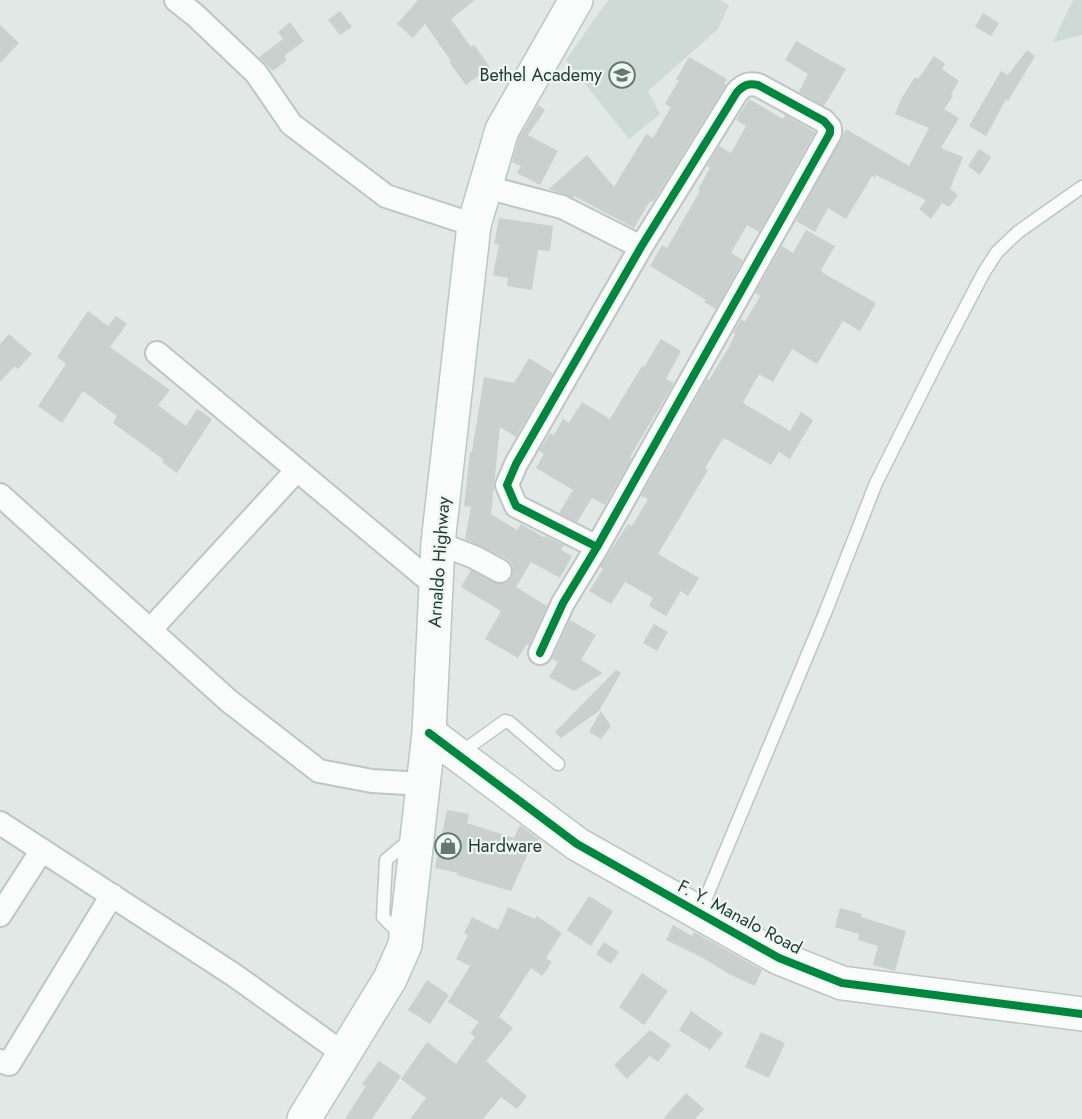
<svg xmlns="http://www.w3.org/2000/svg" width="1082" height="1119" viewBox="0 0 1082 1119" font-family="Jost,sans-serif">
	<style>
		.built { fill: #cedad5 }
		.building { fill: #cad0ce }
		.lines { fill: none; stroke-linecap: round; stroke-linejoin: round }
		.lane-casing { stroke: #bec5c2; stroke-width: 15 }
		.street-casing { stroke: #bec5c2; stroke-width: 26 }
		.secondary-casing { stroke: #bdc6c2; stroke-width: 36 }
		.lane { stroke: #fafcfb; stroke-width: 12 }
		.street { stroke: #fafcfb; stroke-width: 22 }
		.secondary { stroke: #fafcfb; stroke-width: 33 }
		.cycleway-casing { stroke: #eff7f3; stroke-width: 11 }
		.cycleway { stroke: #00873e; stroke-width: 8 }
		.labels { text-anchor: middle; stroke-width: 4.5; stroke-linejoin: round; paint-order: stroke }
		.poi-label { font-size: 18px; fill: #1f3b33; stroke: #eff7f3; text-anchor: end }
		.street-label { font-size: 18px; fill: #1f3b33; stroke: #eff7f3 }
	</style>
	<rect width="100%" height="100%" fill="#e1e8e5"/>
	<!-- built -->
	<path class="built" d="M608,0H720L729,5L718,29L648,91L660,114L629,139L566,60Z
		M1073,0H1082V35L1053,42Z"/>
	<!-- building -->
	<path class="building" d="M418,0H475L451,19L471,47L474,45L490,67L466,85L449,62L451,61L425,24L413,38L397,24Z
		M340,11L352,27L340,35L328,20Z
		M983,13L999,23L991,36L975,27Z
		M290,22L304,41L284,56L287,60L273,71L259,57L283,39L278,32Z
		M0,25L19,43L0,63Z
		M796,41L846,69L824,106L799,92L808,74L785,60Z
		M1027,50L1035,56L1008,101L1006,99L986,136L969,126L1001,71L1008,75Z
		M934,56L945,64L942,69L959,81L951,94L953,96L944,109L959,118L941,148L963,157L950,189L958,195L949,207L942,203L931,219L919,209L926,200L876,175L875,178L872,176L846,219L828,208L815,232L796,221L846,129L909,166L929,128L895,114L901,99L915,77L918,79Z
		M689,57L727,79L724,84L726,85L653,202L650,201L634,228L574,196L573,198L549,189L587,155L614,187L646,134L653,138L671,107L665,104L679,80L676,79Z
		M749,99L783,119L785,115L815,132L759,232L747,225L731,253L743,260L716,309L704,302L706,300L650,266L662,245L667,248L700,191L698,190L710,168L707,166L719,146L731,153L746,126L736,120Z
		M538,105L545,110L528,135L558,151L540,185L517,173L521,166L512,162L519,137Z
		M979,149L991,157L980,175L968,166Z
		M499,218L553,226L550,251L538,250L532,290L507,286L508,278L493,275L499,245L494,244Z
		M806,230L835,246L821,270L823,273L876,303L860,331L843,321L817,364L792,349L773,382L759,374L743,403L790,431L801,412L813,420L790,459L779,452L771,465L724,438L721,442L705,468L708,470L658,554L699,578L688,596L681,591L666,616L649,606L653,598L625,582L611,604L589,591L603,569L600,567L628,524L632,526L648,499L641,496L707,379L709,380L729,347L735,334L733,333L741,319L745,322L760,296L755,293L782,246L793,253Z
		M88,311L108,326L116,316L127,324L110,347L170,390L158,405L186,426L197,409L212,419L177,473L162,462L164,460L113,423L117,416L83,391L62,423L38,406L66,364L57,357Z
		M9,334L32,354L18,369L15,366L0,382V344Z
		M661,339L681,351L666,379L674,383L630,457L632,458L605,505L592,498L577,522L559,513L573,490L536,468L544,454L539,451L550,433L554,435L563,419L569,423L582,402L610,419L642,366L644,367Z
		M529,358L553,373L516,437L500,427L491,514L517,530L521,524L545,538V536L564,545L561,550L572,556L560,578L531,562L516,587L547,606L529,645L527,644L518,658L485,639L501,611L461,587L471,570L500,584L508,582L512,577L513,570L512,564L507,559L465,539L471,507L464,506L470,452H472L484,377L514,383Z
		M570,620L596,635L581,660L603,673L574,691L549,677L558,662L552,659Z
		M654,624L668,632L657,651L643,643Z
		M616,670L621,673L599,711L561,738L555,732Z
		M601,711L611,726L601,739L589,732Z
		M447,810L469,814L467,823L514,838L520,825L539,839L533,851L530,849L511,891L457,875L458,873L435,868Z
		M589,896L613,911L591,946L567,930Z
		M508,907L535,919L537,916L562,933L546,958L552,962L542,976L531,968L499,1017L513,1028L486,1061L527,1096L517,1109L501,1097L483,1119H410L426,1098L401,1079L427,1042L456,1064L475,1037L470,1033L479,1022L448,1002L470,966L456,959L468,935L464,933L472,917L498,930Z
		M840,908L862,914L861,917L906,931L895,971L873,965L878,946L858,940L859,934L835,927Z
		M673,925L692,936L694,932L762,970L755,986L729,974L705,959L666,940Z
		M604,942L619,952L611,964L596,954Z
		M642,973L668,991L644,1025L619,1007Z
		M427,980L449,995L430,1024L408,1010Z
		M691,1011L723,1033L710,1050L679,1030Z
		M650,1030L671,1045L658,1062L650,1056L627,1079L614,1065Z
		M761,1032L785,1043L769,1078L745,1067Z
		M379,1061L401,1076L372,1119H345L366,1086L362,1084Z
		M686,1093L704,1109L695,1119H663Z"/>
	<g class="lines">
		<!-- lane casing -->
		<g class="lane-casing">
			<path id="lane" d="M459,754L505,721L509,722L558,764
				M700,912L825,613L876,483L942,352L984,272L997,252L1018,232L1082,187
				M402,936L383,917L386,860L412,838"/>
		</g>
		<!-- street casing -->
		<g class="street-casing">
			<path id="street" d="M176,0L195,15L256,73L291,124L386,196L474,225
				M486,187L562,207L641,247
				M157,353L436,586
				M0,495L229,701L319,771L372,781L424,784
				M438,543L474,557L500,571
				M150,630L297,470
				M540,653L563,603L597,547L830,133V128L824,121L758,85C748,83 744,85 737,92L641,247L516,464L507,485L516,506L597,547
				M0,823L234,975L344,1054
				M0,915L42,850
				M0,1061L9,1064L112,895"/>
		</g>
		<!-- secondary casing -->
		<g class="secondary-casing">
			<path id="secondary" d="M429,733L577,844L779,958L842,983L1082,1014
				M304,1119L390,979L405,945L429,733L438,543L474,225L502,130L576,0"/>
		</g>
		<!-- lane -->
		<use href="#lane" class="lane"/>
		<!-- street -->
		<use href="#street" class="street"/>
		<!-- secondary -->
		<use href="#secondary" class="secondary"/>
		<!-- cycleway casing -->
		<g class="cycleway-casing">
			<path id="cycleway" d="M540,653L563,603L597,547L830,133V128L824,121L758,85C748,83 744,85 737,92L641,247L516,464L507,485L516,506L597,547
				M429,733L577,844L779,958L842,983L1082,1014"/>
		</g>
		<!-- cycleway -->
		<use href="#cycleway" class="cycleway"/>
	</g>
	<!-- icons -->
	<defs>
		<g id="school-ring" transform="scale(1.35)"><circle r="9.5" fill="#eff7f3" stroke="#637871" stroke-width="1.5"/><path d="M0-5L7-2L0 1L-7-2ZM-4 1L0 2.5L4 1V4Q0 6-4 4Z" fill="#637871"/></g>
		<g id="shop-ring" transform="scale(1.35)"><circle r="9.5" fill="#eff7f3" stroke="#637871" stroke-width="1.5"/><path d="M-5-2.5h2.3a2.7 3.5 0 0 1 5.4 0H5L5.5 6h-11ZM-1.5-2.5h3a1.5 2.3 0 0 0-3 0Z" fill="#637871"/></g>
	</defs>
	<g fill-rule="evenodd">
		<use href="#school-ring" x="622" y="75"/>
		<use href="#shop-ring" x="448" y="846"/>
	</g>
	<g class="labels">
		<!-- poi labels -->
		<g class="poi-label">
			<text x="602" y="81">Bethel Academy</text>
			<text x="468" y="852" text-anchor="start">Hardware</text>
		</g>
		<!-- street labels -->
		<g class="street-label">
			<text transform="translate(439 562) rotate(-86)" y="6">Arnaldo Highway</text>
			<text transform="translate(740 917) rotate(28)" y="6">F. Y. Manalo Road</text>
		</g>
	</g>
</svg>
